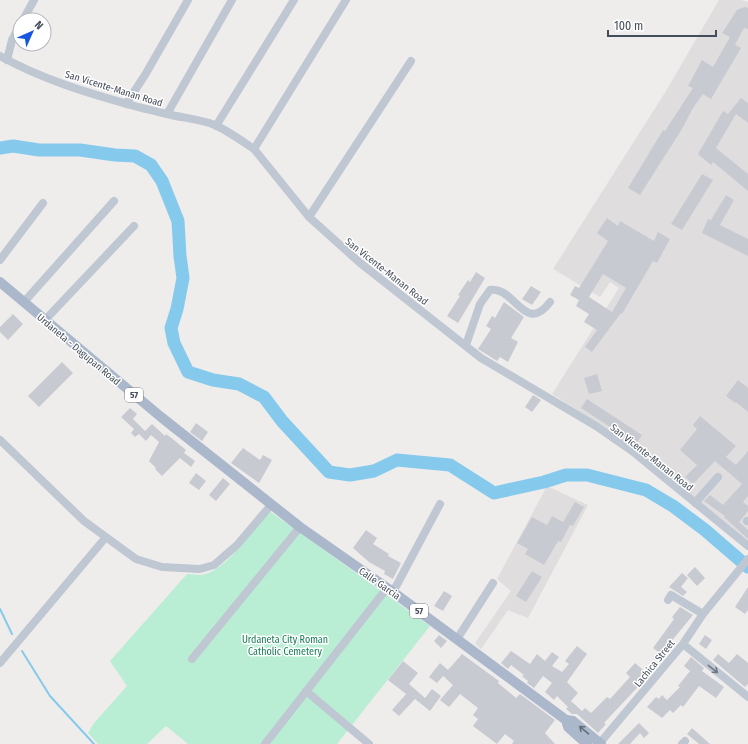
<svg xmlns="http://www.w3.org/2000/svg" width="748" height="744" viewBox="0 0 748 744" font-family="'Fira Sans Condensed',sans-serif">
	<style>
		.education { fill: #e0ddde }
		.green { fill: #b9eed4 }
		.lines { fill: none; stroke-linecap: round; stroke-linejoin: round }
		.stream { stroke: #85caec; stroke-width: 2 }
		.river { stroke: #85caec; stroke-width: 13 }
		.building { fill: #c8cad2; fill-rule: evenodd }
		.minor { stroke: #bfc7d2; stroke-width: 8 }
		.major { stroke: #abb8cc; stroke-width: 10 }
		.oneway { stroke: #6f7884 }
		.oneway2 { stroke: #636d7c }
		.labels { text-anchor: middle; stroke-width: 3; stroke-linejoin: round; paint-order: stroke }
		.shield { fill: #fff; stroke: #7c828c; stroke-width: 1 }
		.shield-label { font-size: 9px; font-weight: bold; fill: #444d5a }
		.street-label { font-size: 10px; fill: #444d5a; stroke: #fff }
		.park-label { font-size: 10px; fill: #157b54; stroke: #fff }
	</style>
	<rect width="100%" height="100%" fill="#efecec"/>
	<!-- education -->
	<path class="education" d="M719,0H741L748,2V543L639,450L552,394L619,288L610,282L600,297L553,269L666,91Z
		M547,486L588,505L528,618L508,610L481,649L475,643L511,591L497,579Z"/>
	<!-- green -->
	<path class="green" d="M271,512L430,626L337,744H188L166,726L147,744H98L88,733L94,723L127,686L110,661L187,574C191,574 195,575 199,575C224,574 248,535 263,517Z"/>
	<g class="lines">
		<!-- stream -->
		<path class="stream" d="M0,609L12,634
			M22,651L50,696L94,744"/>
		<!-- river -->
		<path class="river" d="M0,148L13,146L39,150H80L115,155L135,156L151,165L162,181L178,221L180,256L183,278L177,309L171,328L174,343L188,372L213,380L239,384L264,397L282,421L329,472L350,475L374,471L397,460L450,465L494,493L544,482L566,475H587L646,490L673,506L705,530L748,567"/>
	</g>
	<!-- building -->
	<path class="building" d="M745,7L748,8V29L744,28L735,45L741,48L711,99L703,94L693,108L682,129L640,195L628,188L663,130L665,131L693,88L688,86L702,60L713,67L730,37L722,33L737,10Z
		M741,98L748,103V123L736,114L716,148L748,174V191L713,162L711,165L698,154L723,111L728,114Z
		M702,174L713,180L682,230L671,224Z
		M726,195L734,200L720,225L748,239V256L702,233L708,219L711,220Z
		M607,218L618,226L620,221L654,241L658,232L670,239L657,263L653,261L622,314L621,313L592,352L585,347L597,330L584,322L589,314L576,306L579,300L570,295L575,286L579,288L608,241L597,233ZM603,274L626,288L612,312L589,297Z
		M476,272L485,278L458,323L447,316L460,296L458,295L468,280L470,282Z
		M531,286L541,292L532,305L522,299Z
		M504,302L524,317L511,338L518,342L508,362L500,357L497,361L478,349L491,329L486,326L492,316L495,318Z
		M13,314L23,324L8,340L0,332V327Z
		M62,362L73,373L39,407L28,396Z
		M597,374L602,391L589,394L584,378Z
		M738,380L748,388V412L736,402L735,403L726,396Z
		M533,395L541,400L532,412L525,407Z
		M587,399L642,435L636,444L581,408Z
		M130,408L137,414L133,419L145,431L152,424L165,436L166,434L174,440L186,450L184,453L195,461L191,467L180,458L162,476L155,469L156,468L149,461L159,442L151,435L146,441L139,434L135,437L131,433L134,429L121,417Z
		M700,416L736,446L726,457L736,465L748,451V496L743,502L748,506V511L739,522L748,530V539L724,517L725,516L704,501L710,495L723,505L742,484L715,461L693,484L685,477L697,465L680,450L697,429L693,425Z
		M196,423L208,432L202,441L190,432Z
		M243,448L260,460L263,455L272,460L259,483L231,463Z
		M196,473L206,481L199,490L189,483Z
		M223,478L230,484L216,501L209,495Z
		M575,502L584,507L573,526L570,525L561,542L558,541L544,565L525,554L528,549L517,543L532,517L547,525L552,516L563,522Z
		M366,530L377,538L373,544L389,554L388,556L401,563L393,579L384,574L385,571L369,562L353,548Z
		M695,567L705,578L697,586L687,575Z
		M532,571L542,577L526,602L516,596Z
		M682,573L688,578L681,587L687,592L683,596L669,587Z
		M748,587V610L745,614L735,607Z
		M444,591L452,596L443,611L434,606Z
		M680,607L693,615L670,643L672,645L664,656L653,648L674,619L672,617Z
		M439,635L447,641L441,648L434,641Z
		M705,635L712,640L706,649L699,644Z
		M577,646L587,654L567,682L578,693L571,701L582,711L585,708L591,713L607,697L610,699L630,677L626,673L635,663L649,675L604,723L606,724L598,733L577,714H572L566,709L568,707L557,696L554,700L545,692L552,683L543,676L534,688L527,683L528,681L522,676L524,675L511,665L508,669L501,663L511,651L530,664L537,654L545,661L552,652L559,657L552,666L562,672L569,664L565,661Z
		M462,654L499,681L498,683L516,698L520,694L555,720L545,733L555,744H512L514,741L505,734L497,744L473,726L478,719L473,715L478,708L460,694L449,707L440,700L453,685L443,676L437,683L429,677L440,663L448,670Z
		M718,654L729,663L737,654L748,663V684L745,687L713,660Z
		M691,657L704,668L702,671L724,687L716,698L699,686L683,707L681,705L673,713L670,710L662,718L647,707L656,697L659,699L662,695L667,700L680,687L678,686L690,671L684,666Z
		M403,661L418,673L409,684L425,698L432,689L441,696L430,711L415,699L399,716L392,710L406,694L388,680Z
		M639,723L649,733L644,738L640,733L630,744H618Z
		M692,728L710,744H699L687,734Z"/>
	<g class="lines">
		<!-- minor -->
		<path class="minor" d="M23,20L34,0
			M0,56C43,80 91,94 138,107C147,109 157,112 167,114C183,118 199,119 215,125C228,131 242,141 254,149L309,217L359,262L481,358L596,426L632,451L748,546
			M7,60L12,40L20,25
			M126,104L145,75L188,0
			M167,114L232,0
			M216,126L294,0
			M254,149L346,0
			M309,217L411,61
			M0,260L43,203
			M24,302L114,201
			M45,320L134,226
			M466,345L480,304L490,290C514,285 525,336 550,302
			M0,440L84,521L136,559L162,567L200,569L214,565L237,545L271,505
			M695,503L718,477
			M747,521H748
			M393,592L440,504
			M668,600L671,595L703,614
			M457,639L493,583
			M683,644L748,697
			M192,659L300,527
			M0,663L106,537
			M306,691L369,744
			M265,744L387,588
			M599,744L683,644L703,614L748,559
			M682,744L685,741"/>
		<!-- major -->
		<path class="major" d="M0,282L161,417L300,527L393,592L566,720L573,721L601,744
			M566,720L568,727L587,744"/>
	</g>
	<!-- one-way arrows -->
	<defs><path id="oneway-shaft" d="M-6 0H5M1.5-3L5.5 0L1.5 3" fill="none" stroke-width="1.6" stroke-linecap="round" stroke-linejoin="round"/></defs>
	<use class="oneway" href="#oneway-shaft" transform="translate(713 669) rotate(38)"/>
	<use class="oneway2" href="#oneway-shaft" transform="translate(584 730) rotate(-140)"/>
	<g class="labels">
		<!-- shield labels -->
		<g class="shield">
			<rect x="125" y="388" width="18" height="14" rx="3"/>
			<rect x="410" y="604" width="18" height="14" rx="3"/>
		</g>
		<g class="shield-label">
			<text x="134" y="398">57</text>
			<text x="419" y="614">57</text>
		</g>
		<!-- street labels -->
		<g class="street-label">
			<text transform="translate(114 88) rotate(17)" y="4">San Vicente-Manan Road</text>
			<text transform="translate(387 271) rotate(38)" y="4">San Vicente-Manan Road</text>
			<text transform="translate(79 349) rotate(40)" y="4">Urdaneta - Dagupan Road</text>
			<text transform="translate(652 457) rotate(38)" y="4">San Vicente-Manan Road</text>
			<text transform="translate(380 583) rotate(35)" y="4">Calle Garcia</text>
			<text transform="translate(654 663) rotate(-51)" y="4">Lachica Street</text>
		</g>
		<!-- park labels -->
		<g class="park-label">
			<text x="285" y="643">Urdaneta City Roman<tspan x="285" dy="12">Catholic Cemetery</tspan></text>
		</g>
	</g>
	<!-- north arrow -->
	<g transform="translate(32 32) rotate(45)"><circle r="19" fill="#ffffff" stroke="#b4b8bd"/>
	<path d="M0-3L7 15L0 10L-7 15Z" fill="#1756de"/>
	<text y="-6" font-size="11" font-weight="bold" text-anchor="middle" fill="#444d5a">N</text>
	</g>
	<!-- scale -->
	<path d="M608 30v6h108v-6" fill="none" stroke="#444d5a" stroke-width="2"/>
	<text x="614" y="30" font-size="12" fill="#444d5a" stroke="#ffffff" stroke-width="3" paint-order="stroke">100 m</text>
</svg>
